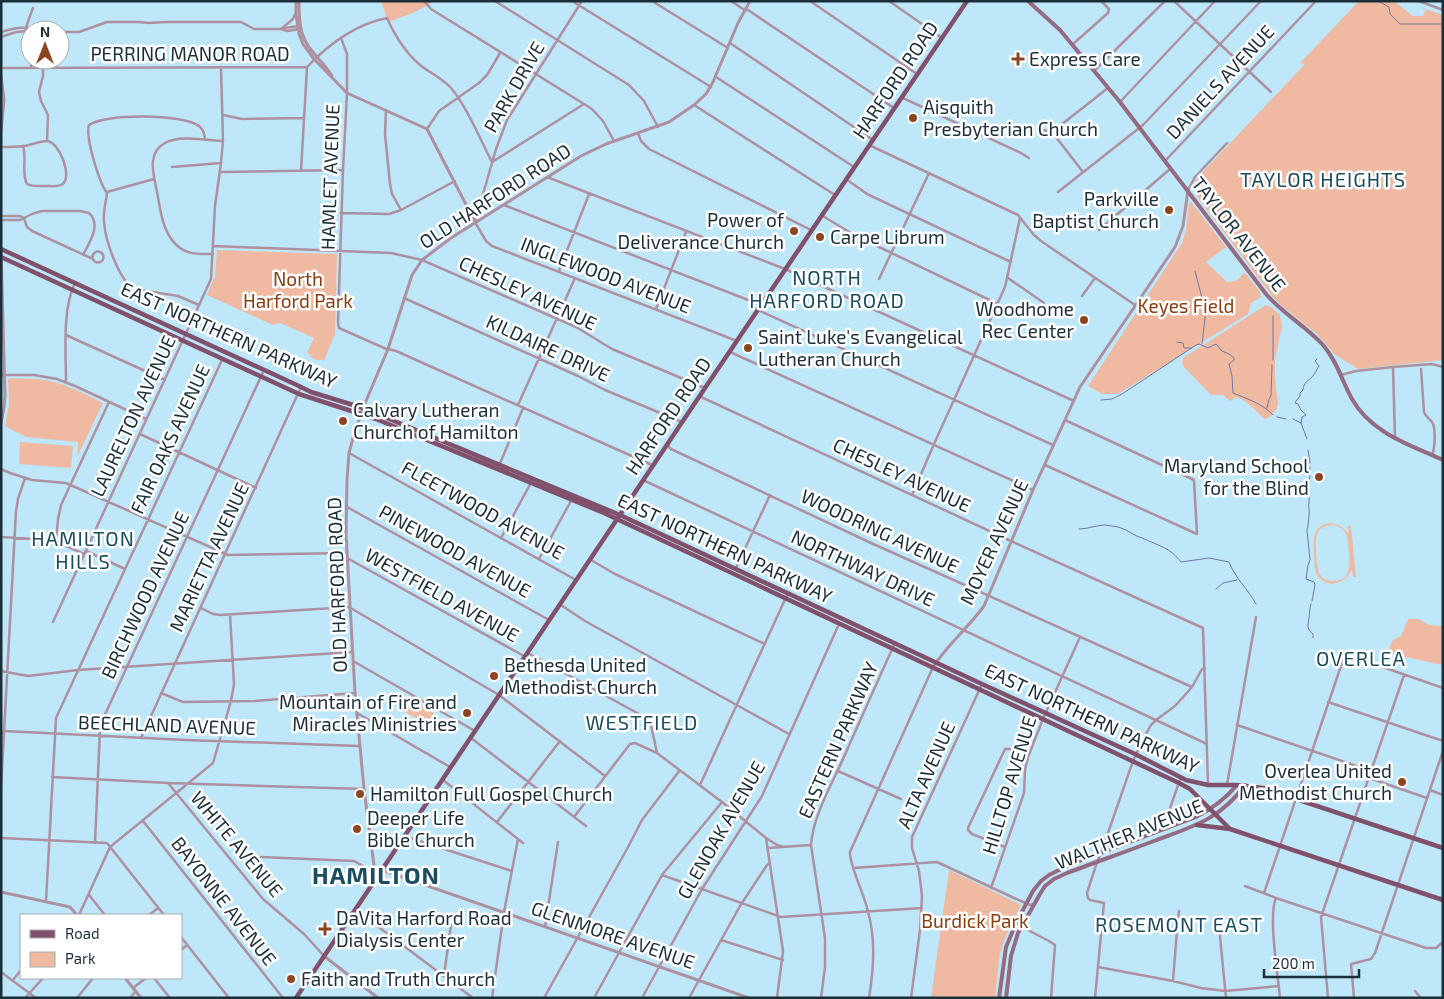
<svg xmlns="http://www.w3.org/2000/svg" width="1444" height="999" viewBox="0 0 1444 999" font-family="'Exo 2',sans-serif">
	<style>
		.green { fill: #efbaa1; fill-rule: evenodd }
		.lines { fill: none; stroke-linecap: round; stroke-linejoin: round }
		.stream { stroke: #7276a2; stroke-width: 1 }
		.minor { stroke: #ae91a0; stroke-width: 2.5 }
		.tertiary { stroke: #ae91a0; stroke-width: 3 }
		.secondary { stroke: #946b81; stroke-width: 4 }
		.primary { stroke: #81506a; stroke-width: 4.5 }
		.poi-dot { fill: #8c4520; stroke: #fff; stroke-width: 2 }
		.labels { text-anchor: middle; stroke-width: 5; stroke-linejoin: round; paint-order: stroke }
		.street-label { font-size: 19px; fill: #1a2f38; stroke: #fff }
		.poi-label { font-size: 19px; fill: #1a2f38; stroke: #fff; text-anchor: start }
		.park-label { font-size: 19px; fill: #8a3d0f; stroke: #fff }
		.neighbourhood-label { font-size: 20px; letter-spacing: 1px; fill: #1a4d60; stroke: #fff }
		.district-label { font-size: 24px; font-weight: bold; letter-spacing: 1px; fill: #1a4d60; stroke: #fff }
	</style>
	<rect width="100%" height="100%" fill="#bee7fa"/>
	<!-- green -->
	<path class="green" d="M381,1H435L413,13L388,22Z
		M1359,1H1394L1413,16H1423L1426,9L1443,15V360L1358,369L1334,354L1317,334L1283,307L1272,296L1193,191L1195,181L1198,177L1305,64L1300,63Z
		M1191,202L1226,247L1206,262L1227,282L1236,281L1244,273L1246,274L1260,292L1261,297L1251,303L1248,314L1118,394H1102L1088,386L1182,243L1186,230L1189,203Z
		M217,250L337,254L335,334L324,360H317L310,357L311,355L307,353L314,338L280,323L273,325L207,295L215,276Z
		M1266,305L1271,307L1280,315L1282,326L1275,359V378L1278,404L1276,410L1270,417L1264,419C1256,411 1248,401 1236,397L1230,401L1223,395H1211L1184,367L1182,362L1183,358Z
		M12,378C22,379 34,378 44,380C65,383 84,394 103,403L78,455V442L26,437L5,426L9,405L8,379Z
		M20,442L73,446L71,468L19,464Z
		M1330,523L1341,526L1349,534L1348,526H1351L1356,577H1353L1352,569C1346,583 1328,590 1318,576C1314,570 1315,563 1314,557C1313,541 1311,527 1330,523ZM1333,525C1338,526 1343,528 1345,533C1349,538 1348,546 1349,552C1350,564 1351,581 1334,581C1317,582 1317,565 1316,553C1315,538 1315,526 1333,525Z
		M1408,619H1419L1429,625L1443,626V665L1387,653L1393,640L1401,636Z
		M412,701L434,713L428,725L405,712Z
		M949,870L1021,905L1005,938L1000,953L995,998H931Z"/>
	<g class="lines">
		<!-- stream -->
		<path class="stream" d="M1378,1L1389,7L1390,14L1400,24H1443
			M1,2L6,1
			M1195,271L1202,298L1206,309L1202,344
			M1177,342L1183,343L1184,348H1191
			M1273,360V316
			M1101,400L1112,399L1122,394L1196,345L1199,344L1208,348L1216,344L1222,351L1229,354L1234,358V360L1229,364L1232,376L1233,393C1247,399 1262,403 1273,415
			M1267,408L1269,399L1271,396L1272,365
			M1277,417L1286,419
			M1293,419L1301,423L1307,439
			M1301,423L1302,417L1306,415L1301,410L1298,404L1295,403L1296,401L1300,396V393L1303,390C1304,382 1307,382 1312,377C1315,374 1317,369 1319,366L1315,361L1317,359
			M1308,450L1310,463
			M1310,467L1309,503C1308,508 1310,509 1309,515C1309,519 1308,525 1307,530L1310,560L1308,565L1306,579L1314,582L1315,585L1312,601
			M1079,529C1089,529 1096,525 1105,525C1110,526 1116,526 1121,528C1128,530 1134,536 1142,538C1157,545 1171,548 1181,562L1209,558L1229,562C1235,578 1248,589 1256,604
			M1216,589L1223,583L1237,580
			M1311,604C1309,609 1310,613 1309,618C1308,626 1306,628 1313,634V638"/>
		<!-- minor -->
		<path class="minor" d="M495,1L629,85L644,101L658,127
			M572,1L711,87
			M582,1L507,120L496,149L475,222L486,241L492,246L737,341
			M652,1L728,48
			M731,1L743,9L748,10L894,108
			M810,1L917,74
			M889,1L942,38
			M1174,1L1271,92
			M1419,1L1443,10
			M425,2L431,9L592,109L603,121L614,141
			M285,28L299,26
			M281,29L293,19L295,14
			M1,32C11,29 23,25 33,30
			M60,32H79L107,22H139L149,23L166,22H241L254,29H281L287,31L300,29
			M1,37L16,32L30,31
			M341,38L347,54V93L343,170L338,322L339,328L384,348L396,351L652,465
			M730,43L873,140
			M1073,44L1108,13L1109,9L1101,1
			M30,57C19,41 27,24 33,8
			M31,60V68
			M307,67C328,45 356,24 387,18C395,36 405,52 420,65C430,73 442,78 451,88C467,107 480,139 492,162L584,104
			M1,68L307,67
			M43,68V76L39,92L41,101L48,115L47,141
			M1094,71L1165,1
			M716,77L854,167
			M903,98L1021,153L1029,158
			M1120,102L1215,1
			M694,105L835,195
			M386,110L385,134L390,184L392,194L401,210
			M223,115L242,119L304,118
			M427,129L439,111L479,83L487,75L500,53
			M1038,129L1052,132L1083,172
			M1052,132L1108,88
			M638,133L641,141L649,149L811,230
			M869,145L1018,215L1034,235L1041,241L1135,305
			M1,147C9,147 17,147 24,146C31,145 40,141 47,141C60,142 74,180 61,185C57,187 51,186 46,186C40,186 33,187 27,184C21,173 27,158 23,146
			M1165,161L1316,1
			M172,167L221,163
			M301,171L307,67
			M220,172L343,170
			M547,177L785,269L1074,401
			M846,179L867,194L1011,262
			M1188,190L1195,177L1227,143
			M107,192L154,179
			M1058,192L1143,125L1261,1
			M504,205L761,305
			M341,213L389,214L401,210L455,181
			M1,216H20L24,218
			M823,216L854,235L998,304
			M24,218L27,227L32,231L93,259
			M1,220H20L32,214L42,211H80L89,213C102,225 89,243 83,255
			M1099,230L1170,169
			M214,246L391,253L422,260L576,327L612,349L705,388
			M92.5 257a5.5 5.5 0 1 1 11 0a5.5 5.5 0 1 1-11 0Z
			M213,254C201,254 190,255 180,248C162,234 161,212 157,192C154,176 146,153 165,143C178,135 207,140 222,141
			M559,271L589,194
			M1008,278L1044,303
			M879,279L929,173
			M130,287C117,272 105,241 104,221C103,211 106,202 107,193C99,182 85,137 89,125C106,113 182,114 199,126C204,130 205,134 205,140
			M134,289L178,296L199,305
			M1082,296L1095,278
			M404,298L578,376L605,390L682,422
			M656,309L686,232
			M758,310L1053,445
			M66,335L165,380
			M730,352L1033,490
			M1393,367L1395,439
			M1421,369L1424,412C1426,417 1429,418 1432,422C1436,427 1435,449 1432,455
			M1,375H34L57,379L75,386L146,419
			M1341,375L1356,371L1393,367L1432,364L1443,367
			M66,382C66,353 62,309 75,283
			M699,396L1011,541L1203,628L1208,784
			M518,405L575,278
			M140,434L256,488
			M667,445L671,449L871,543L1192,687
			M349,453L576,580
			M1045,465L1197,534L1194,480L1065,420
			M499,466L523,408
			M1,469L10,473L32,480L66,483L228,555L347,553
			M643,480L1207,744
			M912,495L934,444L1005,287L1020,218
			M347,507L549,620
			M1,537L53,540L84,554
			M501,538L533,479
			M56,541L58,519L61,505L109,402
			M86,551L125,569
			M347,558L524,656
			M539,559L572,499
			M591,560L615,574L765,644
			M736,568L770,495
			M561,605L585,621L789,734
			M201,608L213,614L220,615L349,607L499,695L605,776
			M53,622L211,279L215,206L221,163L223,141L221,67
			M528,653L648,719L651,725L657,753L722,802L766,838L777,845L784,847
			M353,661L475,731
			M1,671L28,676L78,670L352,652
			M161,693L183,702L255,701L355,693
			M1328,702L1443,741
			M357,713L450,767
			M1237,725L1371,771
			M1,734L4,731L186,740L359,746
			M141,738L301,387
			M471,738L586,826
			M838,771L901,799
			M52,777L168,783L364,789
			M1369,778L1427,798
			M443,780L523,843
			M168,783L263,899L304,934L324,956
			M700,785L788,593
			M1227,785L1256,617
			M1,788L16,511L18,499L25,478
			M1430,790L1443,795
			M574,817L630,744L635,743L657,753
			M143,821L283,998
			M497,822L560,741
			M1164,825L1181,777
			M404,836L512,871
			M1,838L107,843L164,915
			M766,838L783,951L777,998
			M95,843L100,729L102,721L264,370
			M1005,847L972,834L968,830V828L1005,749H1010L1028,757
			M768,848L811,845
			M261,857L354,861L374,872
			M853,868L937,862L1012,897L1030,905L1033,904
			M662,875L781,917L922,908
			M1245,886L1276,898L1426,948H1436L1443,942
			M991,888L1024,793L1025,770L1028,757L1043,719L1080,637
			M1264,893L1344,657L1347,655L1354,657L1443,688
			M89,895L105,915
			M1276,898C1268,915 1278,976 1280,998
			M46,901L56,718L222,360
			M356,910L473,998
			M79,915L110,847L213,763L231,701L234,684L230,615
			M149,915L158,908
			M1218,916L1226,998
			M1102,918L1177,930
			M545,927L558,842
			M1022,927L1049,941L1055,945L1051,998
			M181,937L229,998
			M721,940L783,960
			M181,950L187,945
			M1098,967L1173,981L1201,988L1225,991L1279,986
			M1,972L36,998
			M444,975L451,925
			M154,978L170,998
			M13,980L21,970
			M1173,981L1177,930L1179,911
			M133,988L146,978
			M1415,991L1421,998
			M25,998L43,978
			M77,998L93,978
			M130,998L136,991
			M492,998L504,912L518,839
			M544,998L627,849L642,820L680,770
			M594,998L662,875L722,802
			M642,998L702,889L762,796L839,624
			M689,998L740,906L767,865L770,863
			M821,998L825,967V938L811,845C813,816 831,786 843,759C860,721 877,682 895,643
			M869,998C874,967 876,938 867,908C864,894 849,864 850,852L933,667
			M911,998L920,930L922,896L919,871L912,848V837L982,684
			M1095,998L1104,903L1090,900L1088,898L1087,893L1097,862L1101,853L1133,761L1143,739L1151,725L1156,720L1175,706L1185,695L1192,687L1202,669L1205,668
			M1328,998L1321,917L1404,675
			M1354,998L1351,964L1371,959L1375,953L1443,751"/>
		<!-- tertiary -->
		<path class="tertiary" d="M296,1V14L299,34L303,44L314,59L347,93L427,129L475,222
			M299,1C299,12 299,23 302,33C307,50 323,61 332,76
			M1,76L4,100L1,131
			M1,423L4,408L5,396L1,249
			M933,667C948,644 968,628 984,606L1033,490L1080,387L1175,247L1183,226L1188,190
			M382,870L749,998
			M378,876L375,873L364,789L355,693L346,534L347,480L349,453L353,438L363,408L388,349L412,275L422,260L451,238L581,156L606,144L669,122L694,105L706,94L713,82L738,23L750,1
			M1,892L70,907L77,915
			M324,956L378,998
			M125,978L141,998"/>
		<!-- secondary -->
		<path class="secondary" d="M1028,1L1060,30L1120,102L1266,294C1283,314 1306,326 1323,345C1337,361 1342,381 1352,399C1371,433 1410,445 1443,460
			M999,998L1006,947L1016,923L1033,891L1041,881L1049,875L1069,865L1196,817C1212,809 1226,798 1237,785
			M1006,998L1011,956L1018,933L1040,894L1045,886L1054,879L1067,873C1096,862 1125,852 1154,841C1191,827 1220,820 1245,785"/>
		<!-- primary -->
		<path class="primary" d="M1,249L299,386L311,392L363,408L620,515L982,684L1135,754L1186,780L1208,785H1237L1263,788L1443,848
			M1,257L299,394L376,419L604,513L1179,783L1190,789L1230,829L1443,900
			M1197,825L1230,829
			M296,998L705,388L967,1"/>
	</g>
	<!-- markers -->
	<g class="poi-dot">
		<path d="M1015.5 51.5h5v5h5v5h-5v5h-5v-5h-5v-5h5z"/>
		<circle cx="913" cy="118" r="5"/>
		<circle cx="1169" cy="210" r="5"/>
		<circle cx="794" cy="231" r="5"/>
		<circle cx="820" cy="237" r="5"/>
		<circle cx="1084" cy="320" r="5"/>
		<circle cx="748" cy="348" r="5"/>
		<circle cx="343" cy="421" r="5"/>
		<circle cx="1319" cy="477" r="5"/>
		<circle cx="494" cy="676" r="5"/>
		<circle cx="467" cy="713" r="5"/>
		<circle cx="1402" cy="782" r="5"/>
		<circle cx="360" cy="794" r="5"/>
		<circle cx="357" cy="829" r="5"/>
		<path d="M322.5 921.5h5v5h5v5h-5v5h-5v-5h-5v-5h5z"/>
		<circle cx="291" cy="979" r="5"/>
	</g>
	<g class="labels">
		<!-- street labels -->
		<g class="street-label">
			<text x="190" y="61">PERRING MANOR ROAD</text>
			<text transform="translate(895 80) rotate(-56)" y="7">HARFORD ROAD</text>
			<text transform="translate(1220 82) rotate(-47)" y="7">DANIELS AVENUE</text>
			<text transform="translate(514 87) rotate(-60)" y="7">PARK DRIVE</text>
			<text transform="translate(330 177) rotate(-88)" y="7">HAMLET AVENUE</text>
			<text transform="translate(495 196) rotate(-33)" y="7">OLD HARFORD ROAD</text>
			<text transform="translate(1239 234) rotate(52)" y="7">TAYLOR AVENUE</text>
			<text transform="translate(606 275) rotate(21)" y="7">INGLEWOOD AVENUE</text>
			<text transform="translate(528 293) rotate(25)" y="7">CHESLEY AVENUE</text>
			<text transform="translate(229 335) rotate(24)" y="7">EAST NORTHERN PARKWAY</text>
			<text transform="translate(548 348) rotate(25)" y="7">KILDAIRE DRIVE</text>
			<text transform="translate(133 416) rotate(-65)" y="7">LAURELTON AVENUE</text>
			<text transform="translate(668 416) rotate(-56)" y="7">HARFORD ROAD</text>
			<text transform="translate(170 439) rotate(-65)" y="7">FAIR OAKS AVENUE</text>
			<text transform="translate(902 475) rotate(25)" y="7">CHESLEY AVENUE</text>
			<text transform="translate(483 510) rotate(29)" y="7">FLEETWOOD AVENUE</text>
			<text transform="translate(880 531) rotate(25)" y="7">WOODRING AVENUE</text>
			<text transform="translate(994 542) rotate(-65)" y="7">MOYER AVENUE</text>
			<text transform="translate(725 548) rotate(25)" y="7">EAST NORTHERN PARKWAY</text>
			<text transform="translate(455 551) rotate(29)" y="7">PINEWOOD AVENUE</text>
			<text transform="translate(209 557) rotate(-65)" y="7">MARIETTA AVENUE</text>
			<text transform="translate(863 568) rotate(25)" y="7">NORTHWAY DRIVE</text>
			<text transform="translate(337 585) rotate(-92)" y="7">OLD HARFORD ROAD</text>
			<text transform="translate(145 595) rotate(-65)" y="7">BIRCHWOOD AVENUE</text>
			<text transform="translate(442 595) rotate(29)" y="7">WESTFIELD AVENUE</text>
			<text transform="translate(1092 718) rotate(25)" y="7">EAST NORTHERN PARKWAY</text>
			<text transform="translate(167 725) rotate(2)" y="7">BEECHLAND AVENUE</text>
			<text transform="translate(838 740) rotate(-66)" y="7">EASTERN PARKWAY</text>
			<text transform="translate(926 775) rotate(-66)" y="7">ALTA AVENUE</text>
			<text transform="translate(1009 785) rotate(-73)" y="7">HILLTOP AVENUE</text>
			<text transform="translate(721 830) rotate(-60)" y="7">GLENOAK AVENUE</text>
			<text transform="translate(1129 834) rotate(-22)" y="7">WALTHER AVENUE</text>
			<text transform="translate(237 844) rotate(50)" y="7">WHITE AVENUE</text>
			<text transform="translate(224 901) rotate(52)" y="7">BAYONNE AVENUE</text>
			<text transform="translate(613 935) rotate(19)" y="7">GLENMORE AVENUE</text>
		</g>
		<!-- poi labels -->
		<g class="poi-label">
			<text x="1029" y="66">Express Care</text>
			<text x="923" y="114">Aisquith<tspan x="923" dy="22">Presbyterian Church</tspan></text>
			<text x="1159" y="206" text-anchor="end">Parkville<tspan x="1159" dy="22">Baptist Church</tspan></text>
			<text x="784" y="227" text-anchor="end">Power of<tspan x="784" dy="22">Deliverance Church</tspan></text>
			<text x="830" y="244">Carpe Librum</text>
			<text x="1074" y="316" text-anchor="end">Woodhome<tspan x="1074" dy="22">Rec Center</tspan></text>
			<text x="758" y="344">Saint Luke's Evangelical<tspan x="758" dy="22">Lutheran Church</tspan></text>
			<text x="353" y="417">Calvary Lutheran<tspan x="353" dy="22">Church of Hamilton</tspan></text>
			<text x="1309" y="473" text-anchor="end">Maryland School<tspan x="1309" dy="22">for the Blind</tspan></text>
			<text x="504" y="672">Bethesda United<tspan x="504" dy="22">Methodist Church</tspan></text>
			<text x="457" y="709" text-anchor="end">Mountain of Fire and<tspan x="457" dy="22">Miracles Ministries</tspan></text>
			<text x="1392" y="778" text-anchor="end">Overlea United<tspan x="1392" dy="22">Methodist Church</tspan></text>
			<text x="370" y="801">Hamilton Full Gospel Church</text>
			<text x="367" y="825">Deeper Life<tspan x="367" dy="22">Bible Church</tspan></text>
			<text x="336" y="925">DaVita Harford Road<tspan x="336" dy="22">Dialysis Center</tspan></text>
			<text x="301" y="986">Faith and Truth Church</text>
		</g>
		<!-- park labels -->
		<g class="park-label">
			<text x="298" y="286">North<tspan x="298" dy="22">Harford Park</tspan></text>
			<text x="1186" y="313">Keyes Field</text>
			<text x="975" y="928">Burdick Park</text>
		</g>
		<!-- neighbourhood labels -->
		<g class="neighbourhood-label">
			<text x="1323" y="187">TAYLOR HEIGHTS</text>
			<text x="827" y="285">NORTH<tspan x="827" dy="23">HARFORD ROAD</tspan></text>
			<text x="83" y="546">HAMILTON<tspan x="83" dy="23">HILLS</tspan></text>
			<text x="1361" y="666">OVERLEA</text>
			<text x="642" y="730">WESTFIELD</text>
			<text x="1179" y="932">ROSEMONT EAST</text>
		</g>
		<!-- district labels -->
		<g class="district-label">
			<text x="376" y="884">HAMILTON</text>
		</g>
	</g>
	<!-- border -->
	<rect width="1444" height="999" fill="none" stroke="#1a2f38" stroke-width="5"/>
	<!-- legend -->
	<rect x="20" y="914" width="162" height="65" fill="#ffffff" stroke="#a3acaf"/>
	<rect x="30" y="930" width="25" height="8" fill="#81506a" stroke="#a3acaf"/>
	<text x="65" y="939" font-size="15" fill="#1a2f38">Road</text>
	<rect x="30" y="952" width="25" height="15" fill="#efbaa1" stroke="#a3acaf"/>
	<text x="65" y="964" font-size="15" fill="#1a2f38">Park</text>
	<!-- north arrow -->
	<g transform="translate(45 45)"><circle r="24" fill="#ffffff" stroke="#a3acaf"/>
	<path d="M0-4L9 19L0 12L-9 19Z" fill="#8c4520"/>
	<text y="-8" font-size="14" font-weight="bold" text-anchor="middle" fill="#1a2f38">N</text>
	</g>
	<!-- scale -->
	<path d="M1264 969v8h95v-8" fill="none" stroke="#1a2f38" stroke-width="2.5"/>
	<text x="1272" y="969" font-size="15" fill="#1a2f38" stroke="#ffffff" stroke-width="4" paint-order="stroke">200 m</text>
</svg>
